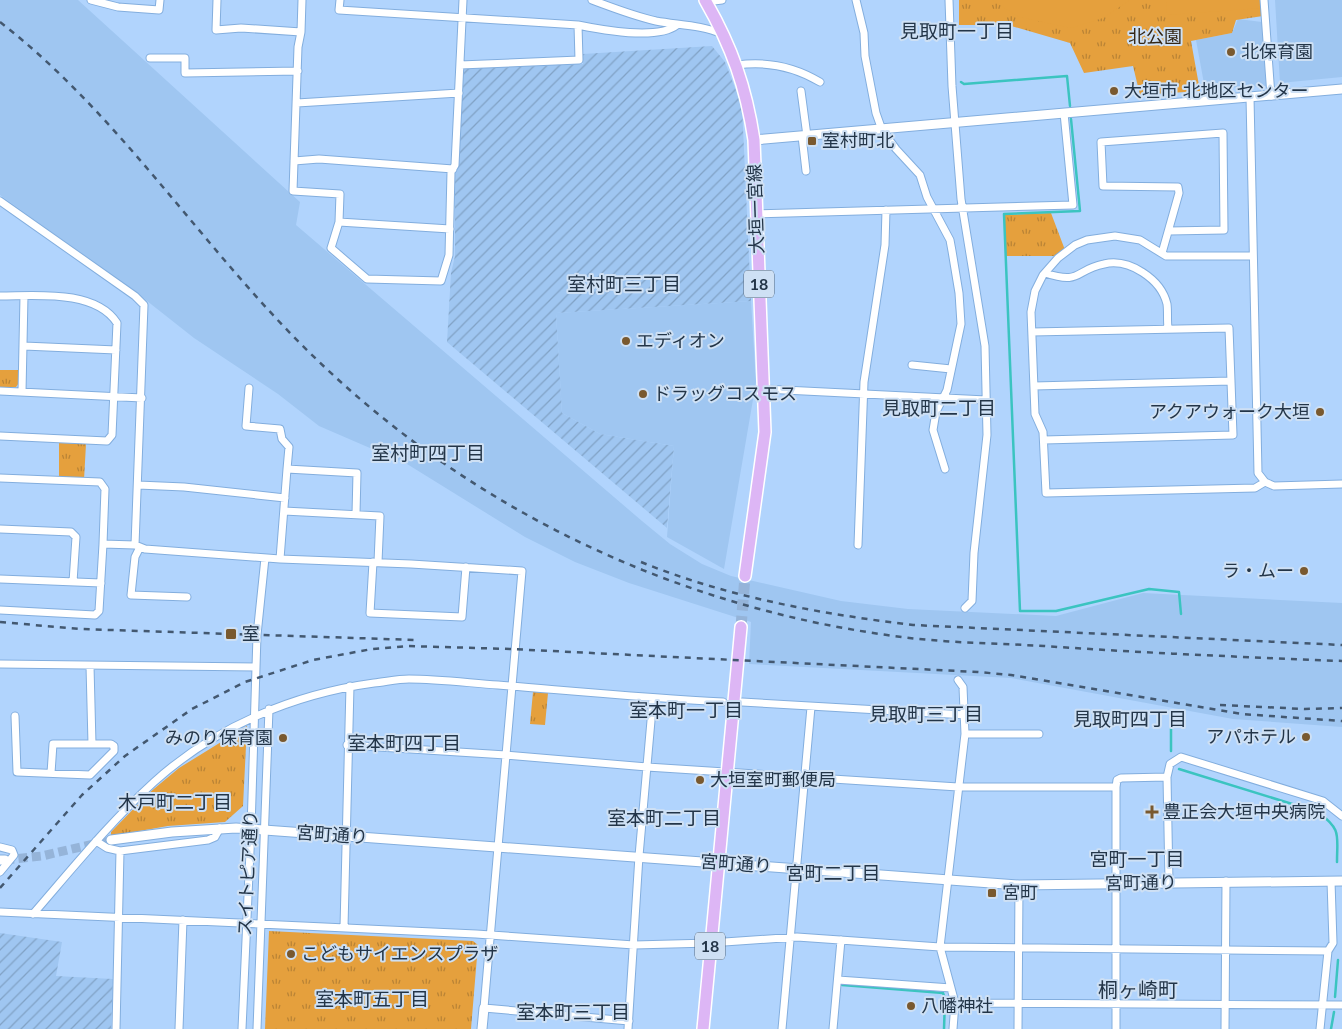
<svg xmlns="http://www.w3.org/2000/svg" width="1342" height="1029" viewBox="0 0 1342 1029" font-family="Lato,'Noto Sans JP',sans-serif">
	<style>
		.built { fill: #9fc6f1 }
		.industrial { fill: url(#industrial-furrows) }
		.park { fill: url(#park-tufts) }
		.garden { fill: #e5a03d }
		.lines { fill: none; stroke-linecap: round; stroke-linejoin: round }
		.stream { stroke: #3bc4c0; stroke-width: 2.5 }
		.tertiary-tunnel { stroke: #95b4d9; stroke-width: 9; stroke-dasharray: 9 4.5; stroke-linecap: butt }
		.primary-tunnel { stroke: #95b4d9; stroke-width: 11; stroke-dasharray: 11 5.5; stroke-linecap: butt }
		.minor-casing { stroke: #83aede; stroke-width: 9 }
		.tertiary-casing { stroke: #83aede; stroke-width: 11 }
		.primary-casing { stroke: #fff; stroke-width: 14 }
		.minor { stroke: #fff; stroke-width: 7 }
		.tertiary { stroke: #fff; stroke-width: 9 }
		.primary { stroke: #ddb6f5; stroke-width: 11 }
		.rail { stroke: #435870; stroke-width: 2.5; stroke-dasharray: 6 6; stroke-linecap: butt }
		.poi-dot { fill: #79592f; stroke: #cee0f4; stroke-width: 2 }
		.labels { text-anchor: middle; stroke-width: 4; stroke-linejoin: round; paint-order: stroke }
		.shield { fill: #cee0f4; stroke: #56687c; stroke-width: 1 }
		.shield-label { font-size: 16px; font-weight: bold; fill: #233548 }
		.park-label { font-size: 18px; fill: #342716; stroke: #cee0f4 }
		.poi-label { font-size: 18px; fill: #233548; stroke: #cee0f4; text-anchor: start }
		.street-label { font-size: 18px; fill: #233548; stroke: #cee0f4 }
		.neighbourhood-label { font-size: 19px; fill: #233548; stroke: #cee0f4 }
		.quarter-label { font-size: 20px; fill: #233548; stroke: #cee0f4 }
	</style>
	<defs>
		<pattern id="industrial-furrows" width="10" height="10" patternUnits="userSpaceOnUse" patternTransform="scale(1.25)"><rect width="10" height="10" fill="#9fc6f1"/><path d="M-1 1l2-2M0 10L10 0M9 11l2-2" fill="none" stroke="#81a2c5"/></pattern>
		<pattern id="park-tufts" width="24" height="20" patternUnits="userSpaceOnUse" patternTransform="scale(1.25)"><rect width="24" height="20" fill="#e5a03d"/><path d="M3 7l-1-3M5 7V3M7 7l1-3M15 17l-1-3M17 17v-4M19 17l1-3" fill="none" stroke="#b98335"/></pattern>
	</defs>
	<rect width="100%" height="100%" fill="#b1d4fd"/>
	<!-- built -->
	<path class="built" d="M0,0H78L300,202L296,225L642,521L670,544L702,564L731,576L841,601L908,609L1056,616L1143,593L1342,603V727L1233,719L1011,678L749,664L751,622L629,583L575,562L525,537L407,464L319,426L278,394L194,338L142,297L0,195Z
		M1275,0H1342V77L1280,83Z
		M1238,19L1262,22L1266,86L1205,89L1196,40L1232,33Z
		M751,301L756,382L724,569L667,537L674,446L600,434L562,413L556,313Z"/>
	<!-- industrial -->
	<path class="industrial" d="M712,46L725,62L742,106L751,301L556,313L562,413L600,434L674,446L667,528L447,342L451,273L455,256V174L464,69L583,64V54Z
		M0,933L62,942L56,976L113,979L111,1029H0Z"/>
	<!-- park -->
	<path class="park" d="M959,0H1262L1263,16L1236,20L1232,33L1191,41L1200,91L1140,95L1133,66L1084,73L1070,43L1008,25H959Z
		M1051,213L1065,250L1056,256H1005V215Z
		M0,370H20L19,383L16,387H0Z
		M59,443L86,444L84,480L59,479Z
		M533,692L548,693L545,725L530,724Z
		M247,726L243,806L225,822L168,826L111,836V832L149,793L179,768Z
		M269,931L473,941L478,945L471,1029H265Z"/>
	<!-- garden -->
	<path class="garden" d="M992,0H1130L1103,18L1071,28L1019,17Z
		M1166,0H1261V8L1167,15Z"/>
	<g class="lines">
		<!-- stream -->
		<path class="stream" d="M961,82L964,84L1067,76L1070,106
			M1071,119L1080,211L1004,214L1020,611H1056L1149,589L1179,592L1181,614
			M1171,751V716
			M1179,769L1318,812C1342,830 1337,835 1337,862
			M842,985L943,993L945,999L944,1029
			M1335,997L1338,960
			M1331,1029L1334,1012"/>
		<!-- tertiary-tunnel -->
		<path class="tertiary-tunnel" d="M5,860L42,856L111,840"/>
		<!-- primary-tunnel -->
		<path class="primary-tunnel" d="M741,627L745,576"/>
		<!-- minor casing -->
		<g class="minor-casing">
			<path id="minor" d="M91,0L118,7L159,10L160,0
				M217,0L216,30L241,28L301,32
				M302,0L301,32L298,47L293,191L340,194L339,222L331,248L367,279L441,281L449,255L451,172L455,165L463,0
				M340,0L339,10L578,25C602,30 658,40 677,25
				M592,0C613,8 634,16 656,21C677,25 702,25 722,34
				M856,0L864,33L865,56L876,113L882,130L896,149L920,175L927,197L950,240L952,251L959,293L961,324L947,390L936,412L933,430L945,469
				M949,0L952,86L961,199L985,346L987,435L974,553L972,601L965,608
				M1264,0L1271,96
				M706,2L722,0
				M150,58H185V73L298,71
				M460,65L579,60L578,25
				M737,65C766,61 795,67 820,82
				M801,91L807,136
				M1250,97L1258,473L1265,482L1274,486L1342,484
				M297,103L459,93
				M802,136L806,171
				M294,161L319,159L453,169
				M0,201L135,296L144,305L135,545L145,549L280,559L411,564L522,571L484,1008L629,1021
				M756,214L1073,205L1064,113
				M339,222L450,229
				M1162,253L1179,193L1178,187L1103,186L1101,142L1223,133L1224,230L1169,231
				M1253,256H1166L1140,240L1115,236L1087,240L1075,245L1058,258L1043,275L1035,291L1031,312L1035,414L1043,432L1046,493L1255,488L1265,482
				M1045,273C1082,285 1074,270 1104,264C1129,258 1161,279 1167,304C1168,312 1167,320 1168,328
				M0,296C35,296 95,289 117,323L112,435L107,441L0,436
				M1032,332L1229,328L1233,435L1044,440
				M24,346L116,350
				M912,365L951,369
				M1034,386L1231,381
				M249,388L246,426L280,429L282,439L289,447L287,469
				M764,389L986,400
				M0,391L142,398
				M22,392L24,296
				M0,478L100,482L105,489L103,544L135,545
				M138,485L184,487L285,498
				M284,511L380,516L378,562
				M0,529L71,532L76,537L73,582
				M858,545L864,382L885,245L886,210
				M140,547L135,557L131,595L187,597
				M280,559L287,469L357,473L356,514
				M373,562L370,613L462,617L466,567
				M0,579L101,583
				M0,610L95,615L99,611L103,544
				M0,664L256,667
				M90,666L92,744
				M742,702L966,715
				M15,716L17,772L90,775L114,751V746L111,744H53L51,773
				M965,734H1039
				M347,745L506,755L647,767L958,787H1116V1029
				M1116,787L1117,780L1121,778L1167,777
				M96,841L107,848L120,851L208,840L215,837L220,828
				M0,847L12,850L14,855L0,872
				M1169,882L1167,777L1170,764L1181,757L1323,801L1342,816
				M0,912L476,934L634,945L710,943L797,937L940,947L1328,951
				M33,914C72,869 110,822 154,782C215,727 293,694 374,683C385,682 397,679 409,679C438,679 469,683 498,685C573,691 648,698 723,702
				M344,927L350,686
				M838,980L951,988
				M955,1003L1342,1005
				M116,1029L120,851
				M179,1029L183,920
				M242,1029L251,829L257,635L265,558
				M257,1029L269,709
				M628,1029L639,856L653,698
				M782,1029L811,707
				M833,1029L841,940
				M953,1029L955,1003L940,947L965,734L963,687L958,680
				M1018,1029L1019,885
				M1225,1029L1226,881
				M1320,1029L1328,951L1333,943L1331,881"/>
		</g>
		<!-- tertiary casing -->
		<g class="tertiary-casing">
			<path id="tertiary" d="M754,140L1342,89
				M111,840L172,832L236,828L1019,885L1342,881
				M0,860H5
				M482,1029L484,1008"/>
		</g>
		<!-- primary casing -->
		<g class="primary-casing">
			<path id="primary" d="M705,0C732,47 746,87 754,140L765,432L745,576
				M703,1029L741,627"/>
		</g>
		<!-- minor -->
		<use href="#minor" class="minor"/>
		<!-- tertiary -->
		<use href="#tertiary" class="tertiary"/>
		<!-- primary -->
		<use href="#primary" class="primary"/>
		<!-- rail -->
		<path class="rail" d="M0,22C121,116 202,248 311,354C467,507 671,605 887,635C939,643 992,643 1044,646C1143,653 1243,657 1342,661
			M641,562C727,597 821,614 913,625L1342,645
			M0,622L80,629L416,640
			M1220,705L1305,709L1342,708
			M0,888L82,795L125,756L192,709L245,682L313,660L372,649L408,646L511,649L978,672L1011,675L1242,714L1342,721"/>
	</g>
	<!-- markers -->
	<g class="poi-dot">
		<circle cx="1231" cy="52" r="5"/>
		<circle cx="1114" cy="91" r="5"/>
		<rect x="807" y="136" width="10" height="10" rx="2.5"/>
		<circle cx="626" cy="341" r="5"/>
		<circle cx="643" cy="394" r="5"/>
		<circle cx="1320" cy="412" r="5"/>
		<circle cx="1304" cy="571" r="5"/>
		<rect x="225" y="628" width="12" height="12" rx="2.5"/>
		<circle cx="1306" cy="737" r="5"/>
		<circle cx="283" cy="738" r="5"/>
		<circle cx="700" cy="780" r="5"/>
		<path d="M1149.5 804.5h5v5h5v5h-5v5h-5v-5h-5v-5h5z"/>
		<rect x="987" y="888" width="10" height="10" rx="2.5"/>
		<circle cx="291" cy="954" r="5"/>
		<circle cx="911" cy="1006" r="5"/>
	</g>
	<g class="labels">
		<!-- shield labels -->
		<g class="shield">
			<rect x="744" y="270.5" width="30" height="27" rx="4"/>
			<rect x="695" y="932.5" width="30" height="27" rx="4"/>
		</g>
		<g class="shield-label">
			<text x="759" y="290">18</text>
			<text x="710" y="952">18</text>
		</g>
		<!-- park labels -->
		<g class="park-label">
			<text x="1155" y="43">北公園</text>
		</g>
		<!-- poi labels -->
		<g class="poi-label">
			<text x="1241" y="58">北保育園</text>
			<text x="1124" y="97">大垣市 北地区センター</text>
			<text x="822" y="147">室村町北</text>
			<text x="636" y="347">エディオン</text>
			<text x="653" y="400">ドラッグコスモス</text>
			<text x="1310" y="418" text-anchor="end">アクアウォーク大垣</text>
			<text x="1294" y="577" text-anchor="end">ラ・ムー</text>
			<text x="242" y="640">室</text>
			<text x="1296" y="743" text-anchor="end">アパホテル</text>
			<text x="273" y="744" text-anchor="end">みのり保育園</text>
			<text x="710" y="786">大垣室町郵便局</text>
			<text x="1163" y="818">豊正会大垣中央病院</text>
			<text x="1002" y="899">宮町</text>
			<text x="301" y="960">こどもサイエンスプラザ</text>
			<text x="921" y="1012">八幡神社</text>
		</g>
		<!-- street labels -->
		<g class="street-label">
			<text transform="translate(756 209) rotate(-92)" y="6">大垣一宮線</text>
			<text transform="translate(332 835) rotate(4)" y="6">宮町通り</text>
			<text transform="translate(736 864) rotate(4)" y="6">宮町通り</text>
			<text transform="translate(248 873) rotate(-87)" y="6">スイトピア通り</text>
			<text transform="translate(1141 883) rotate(-1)" y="6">宮町通り</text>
		</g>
		<!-- neighbourhood labels -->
		<g class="neighbourhood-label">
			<text x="957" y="38">見取町一丁目</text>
			<text x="624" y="291">室村町三丁目</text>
			<text x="939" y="415">見取町二丁目</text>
			<text x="428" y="460">室村町四丁目</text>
			<text x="686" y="717">室本町一丁目</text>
			<text x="926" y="721">見取町三丁目</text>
			<text x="1130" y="726">見取町四丁目</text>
			<text x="404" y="750">室本町四丁目</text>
			<text x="175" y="809">木戸町二丁目</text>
			<text x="664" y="825">室本町二丁目</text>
			<text x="1137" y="866">宮町一丁目</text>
			<text x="833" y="880">宮町二丁目</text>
			<text x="372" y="1006">室本町五丁目</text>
			<text x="573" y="1019">室本町三丁目</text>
		</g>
		<!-- quarter labels -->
		<g class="quarter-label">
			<text x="1138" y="997">桐ヶ崎町</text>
		</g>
	</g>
</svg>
